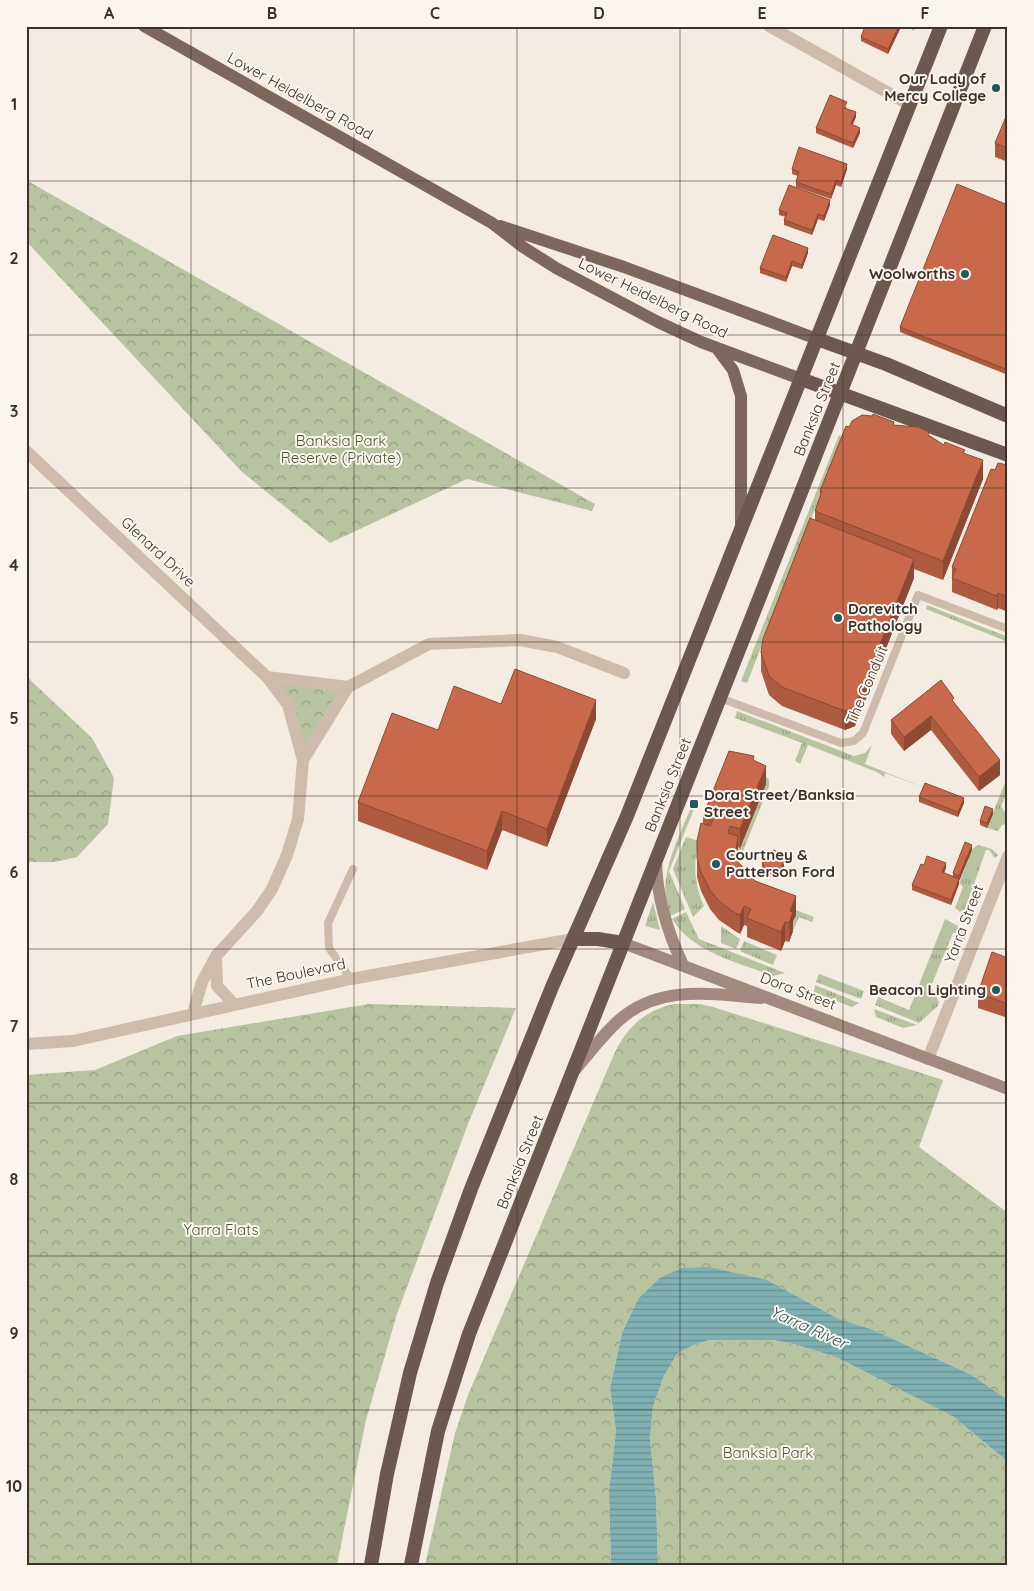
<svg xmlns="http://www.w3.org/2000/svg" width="1034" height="1591" viewBox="0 0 1034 1591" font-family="Quicksand,sans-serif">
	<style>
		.grass { fill: url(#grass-tufts) }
		.forest { fill: url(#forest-crowns) }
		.water { fill: url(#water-rules) }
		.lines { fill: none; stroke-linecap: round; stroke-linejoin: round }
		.service { stroke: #cdbbac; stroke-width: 8 }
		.minor { stroke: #cdbbac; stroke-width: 12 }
		.secondary { stroke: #a18a7d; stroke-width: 12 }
		.primary { stroke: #7d675c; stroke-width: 12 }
		.trunk { stroke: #6c584f; stroke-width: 14 }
		.wall { fill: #ac5a40 }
		.shaded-wall { fill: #8c4a34 }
		.building { fill: #c8694b; stroke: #8c4a34 }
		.grid { fill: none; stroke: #3b302b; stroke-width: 1; stroke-opacity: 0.55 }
		.poi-dot { fill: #1f5a5e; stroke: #fbf5ee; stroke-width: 2 }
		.labels { text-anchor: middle; stroke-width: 4; stroke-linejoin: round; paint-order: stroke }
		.poi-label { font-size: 15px; font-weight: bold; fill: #3b302b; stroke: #fbf5ee; text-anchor: end }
		.street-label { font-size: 15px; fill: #3b302b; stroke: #fbf5ee }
		.park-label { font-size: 15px; fill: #4a5a2e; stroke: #fbf5ee }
		.water-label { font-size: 16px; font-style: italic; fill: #1f5a5e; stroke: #fbf5ee }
		.neatline { fill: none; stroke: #3b302b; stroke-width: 2 }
		.grid-label { font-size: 16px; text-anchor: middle; font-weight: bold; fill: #3b302b }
	</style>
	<defs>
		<pattern id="grass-tufts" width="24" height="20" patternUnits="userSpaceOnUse" patternTransform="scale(1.25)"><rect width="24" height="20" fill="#b8c4a0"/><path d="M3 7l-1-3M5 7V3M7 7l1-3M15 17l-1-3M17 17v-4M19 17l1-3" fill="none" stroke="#97a083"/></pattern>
		<pattern id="forest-crowns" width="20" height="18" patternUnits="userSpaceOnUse" patternTransform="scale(1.25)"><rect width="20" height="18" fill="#b8c4a0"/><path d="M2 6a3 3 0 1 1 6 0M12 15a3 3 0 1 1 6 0" fill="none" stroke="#97a083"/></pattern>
		<pattern id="water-rules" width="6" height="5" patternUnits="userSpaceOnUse" patternTransform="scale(1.25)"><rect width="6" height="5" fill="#7fb0b2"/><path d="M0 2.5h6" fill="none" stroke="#699091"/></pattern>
	</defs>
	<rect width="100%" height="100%" fill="#f4ebe1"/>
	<!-- grass -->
	<path class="grass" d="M839,435L843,437L747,683L741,681Z
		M927,605L1008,637V642L926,609Z
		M737,711L854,756L865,753L872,745L865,764L925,788L885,773L884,777L877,772L808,745L800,764L795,761L802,743L735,718Z
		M765,775L769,780V786L743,851L732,848Z
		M1008,775V791L1001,806L1008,817V824L1002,825L998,831L987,828Z
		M691,807L694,809L669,871L685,909L670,916C656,879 677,842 691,807Z
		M686,837L699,841C693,864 694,884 704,906L693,917L673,869Z
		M978,845L992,849L998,855L995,858L989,850H986L965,909L960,912L955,908L963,887L959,883L973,848Z
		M653,902L660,930L645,926Z
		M788,907L814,917L812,922L799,917L793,931Z
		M686,912L699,939L785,973L773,976C738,962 693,953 672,919Z
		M945,919L958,926L967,935L963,942L958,933H953L931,986L939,1002L938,1006L919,1023L875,1005L878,997L909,1010Z
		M721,926L740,939L736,949L721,943Z
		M744,941L777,955L773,965L740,951Z
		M819,974L864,991L861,999L816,982Z
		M815,985L859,1003L852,1007L814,992Z
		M874,1009L917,1025L903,1028L876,1017Z"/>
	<!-- forest -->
	<path class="forest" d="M26,180L595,504L592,511L467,479L330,543L242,472L26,241Z
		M26,676L92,738L114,778L108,824L77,857L55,862H26Z
		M276,682L341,691L306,749Z
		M369,1004L516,1008L468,1124L397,1314L366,1420L337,1565H26V1075L95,1070L177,1036Z
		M674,1004H700L713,1007L943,1080L919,1147L1008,1213V1400L970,1374L871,1329L839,1319L767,1280L638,1299L622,1333L610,1388L616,1431L609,1491L611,1565H425L455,1433L468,1395L615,1052C628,1026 646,1010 674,1004Z
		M709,1340H774L794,1344L836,1357L954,1417L1008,1462V1565H658L656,1498L650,1438L653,1406L664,1376L677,1354L691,1346Z"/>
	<!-- water -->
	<path class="water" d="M708,1267L767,1280L839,1319L871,1329L970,1374L1008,1400V1462L954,1417L836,1357L794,1344L774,1340H709L691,1346L677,1354L664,1376L653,1406L650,1438L656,1498L658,1565H611L609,1491L616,1431L610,1388L622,1333L638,1299L660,1278L682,1268Z"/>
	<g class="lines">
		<!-- service -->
		<path class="service" d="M720,698L841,743L854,741L863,733L918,595L1008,629
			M351,979L329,948L328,923L353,869"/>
		<!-- minor -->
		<path class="minor" d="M769,26L910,105
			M26,451L267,677L288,705L303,760L298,819L287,855L272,889L257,911L216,956L202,982L193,1013
			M267,677L348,687
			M303,760L348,687L429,644L520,640L557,647L624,673
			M216,959L217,986L234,1004
			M26,1044L73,1041L351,979L573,939
			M928,1059L1008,856"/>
		<!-- secondary -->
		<path class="secondary" d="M656,862C657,899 667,931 683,965
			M623,943L1008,1089
			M575,1070C589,1053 602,1036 618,1021C659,984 710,994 761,998"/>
		<!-- primary -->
		<path class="primary" d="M144,26L492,223L523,247L556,268L658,322L701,342L801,379
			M500,226L624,267L817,339
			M718,350L733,370L741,396V525"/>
		<!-- trunk -->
		<path class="trunk" d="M817,339L886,364L1008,416
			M801,379L1008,455
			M573,939H598L623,943
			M371,1565L387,1474L410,1373L437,1283L471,1189L552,987L627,816L941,26
			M411,1565L438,1431L469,1334L985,26"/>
	</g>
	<!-- wall -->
	<path class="wall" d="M900,26V29L888,54L861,41V37Z
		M905,26H915L914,30Z
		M847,106L846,108L856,117L852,125L860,133L853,148L816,133V128Z
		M1008,112V162L995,157V143Z
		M792,169H847L841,187L836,185L831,199L796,187V182L798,176L792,174Z
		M830,205L824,221L818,219L812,235L784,225V220L786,217L779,215V210Z
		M1008,205V375L900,332V327Z
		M808,253L802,269L792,266L786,282L760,273V268Z
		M894,426L929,435L944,445L965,453L983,479L943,580L914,569V578L855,726L845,730L782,706L769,695L761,671V652L815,520V511L820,496V491L849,427Z
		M1008,465V612L998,608L997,610L952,592V567L995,470Z
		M954,703L1000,775L979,791L931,730L904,751L891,734V720Z
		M501,704L596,719L547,847L502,830L487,870L358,821V802L438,730Z
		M754,761L766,784L740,848L738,847L737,857L738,862L755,881L796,915L793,921V931L789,942L785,941L781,951L747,937V926L744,925L740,934L735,931L719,920L710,909L701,891L697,877V841L703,824V816Z
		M919,797L964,803L958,817L919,802Z
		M993,814L987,828L980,825V821Z
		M972,850L959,881V884L951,905L912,890V885L924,865L946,868L944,873L953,876V873Z
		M762,861L784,866L781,873L771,877L764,873L762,866Z
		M1008,958V1018L978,1008V993Z"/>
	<!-- shaded-wall -->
	<path class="shaded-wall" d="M899,26H900V29L888,54V49Z
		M856,112V117L851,129V124Z
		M860,128V133L853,148V143Z
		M847,164V169L841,187V182Z
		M836,180V185L831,199V194Z
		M830,200V205L824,221V216Z
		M818,214V219L812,235V230Z
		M808,248V253L802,269V265Z
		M792,261V266L786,282V277Z
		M983,460V479L943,580V561Z
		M914,559V578L855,726L845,730V711Z
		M998,593V608L997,610V596Z
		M596,700V719L547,847V829Z
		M931,716V730L904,751V737Z
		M1000,760V775L979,791V777Z
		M766,766V784L740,848V829Z
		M964,798V803L958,817V812Z
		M993,809V814L987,828V823Z
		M502,811V830L487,870V851Z
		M738,836V855L736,869V850Z
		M972,845V850L959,881V876Z
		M784,862V866L781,873L771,877V872Z
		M946,863V868L942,877V872Z
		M959,879V884L951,905V900Z
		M796,896V915L793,921V931L789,942L790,911Z
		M744,906V925L740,934V915Z
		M785,922V941L781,951V932Z"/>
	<!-- building -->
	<path class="building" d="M865,26H899L888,49L861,37Z
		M830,95L847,102L844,108L856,112L851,124L860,128L853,143L816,128Z
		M1008,112V148L995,143Z
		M799,147L847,164L841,182L836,180L831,194L796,182L799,172L792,169Z
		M957,184L1008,205V370L900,327Z
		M789,185L830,200L824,216L818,214L812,230L784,220L787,213L779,210Z
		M773,235L808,248L802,265L792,261L786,277L760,268Z
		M873,414L894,422L893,425L918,427L929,432L928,435L944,445L945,442L965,450L963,453L983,460L943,561L815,511L822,491H820L846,426L849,427L852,421L862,415L872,416Z
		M998,463L1008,465V597L998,593L997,596L952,578L956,569L952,567L991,469L995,470Z
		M810,518L914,559L855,707L845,711L782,687L769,676L761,652L763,639Z
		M515,669L596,700L547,829L502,811L487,851L358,802L392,713L438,730L454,686L501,704Z
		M941,680L954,698L952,700L1000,760L979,777L931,716L904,737L891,720Z
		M729,751L754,756L753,760L766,766L740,829L730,826L728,833L738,836L736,850L738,862L755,881L796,896L790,911L793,912L789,923L785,922L781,932L747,918L751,909L744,906L740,915L735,913L719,901L710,890L701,872L697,858V841L701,823L710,826L713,820L703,816Z
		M925,783L964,798L958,812L919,797Z
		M985,806L993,809L987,823L980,821Z
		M965,842L972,845L959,876L953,873Z
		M774,850L782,855L784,862L781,868L771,872L764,868L762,861L764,854Z
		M927,856L946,863L942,872L959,879L951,900L912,885L921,864L924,865Z
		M992,952L1008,958V1004L978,993Z"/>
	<!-- grid -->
	<path class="grid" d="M191,26V1565M354,26V1565M517,26V1565M680,26V1565M843,26V1565M26,181H1008M26,335H1008M26,488H1008M26,642H1008M26,796H1008M26,949H1008M26,1103H1008M26,1256H1008M26,1410H1008"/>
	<!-- markers -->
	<g class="poi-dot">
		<circle cx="996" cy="88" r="5"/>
		<circle cx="965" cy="274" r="5"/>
		<circle cx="838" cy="618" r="5"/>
		<rect x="689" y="799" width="10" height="10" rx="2.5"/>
		<circle cx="716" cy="864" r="5"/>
		<circle cx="996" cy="990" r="5"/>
	</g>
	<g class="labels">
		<!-- poi labels -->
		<g class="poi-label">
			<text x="986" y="84">Our Lady of<tspan x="986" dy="17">Mercy College</tspan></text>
			<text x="955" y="279">Woolworths</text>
			<text x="848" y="614" text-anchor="start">Dorevitch<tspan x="848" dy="17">Pathology</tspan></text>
			<text x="704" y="800" text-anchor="start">Dora Street/Banksia<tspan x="704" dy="17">Street</tspan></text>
			<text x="726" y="860" text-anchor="start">Courtney &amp;<tspan x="726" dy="17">Patterson Ford</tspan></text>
			<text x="986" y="995">Beacon Lighting</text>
		</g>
		<!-- street labels -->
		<g class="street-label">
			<text transform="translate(300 96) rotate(29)" y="5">Lower Heidelberg Road</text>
			<text transform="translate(653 298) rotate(26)" y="5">Lower Heidelberg Road</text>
			<text transform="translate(817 409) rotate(-68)" y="5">Banksia Street</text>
			<text transform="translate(158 552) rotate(43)" y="5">Glenard Drive</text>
			<text transform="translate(867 685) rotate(-67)" y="5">The Conduit</text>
			<text transform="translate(668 785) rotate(-68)" y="5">Banksia Street</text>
			<text transform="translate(964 924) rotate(-69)" y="5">Yarra Street</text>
			<text transform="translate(296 974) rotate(-12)" y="5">The Boulevard</text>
			<text transform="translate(798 991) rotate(21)" y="5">Dora Street</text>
			<text transform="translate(520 1162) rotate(-68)" y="5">Banksia Street</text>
		</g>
		<!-- park labels -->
		<g class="park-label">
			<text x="341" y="446">Banksia Park<tspan x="341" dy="17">Reserve (Private)</tspan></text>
			<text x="221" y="1235">Yarra Flats</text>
			<text x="768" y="1458">Banksia Park</text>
		</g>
		<!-- water labels -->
		<g class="water-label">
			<text transform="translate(809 1327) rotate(24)" y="6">Yarra River</text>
		</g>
	</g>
	<!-- border -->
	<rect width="1034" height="1591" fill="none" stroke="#fbf5ee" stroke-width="55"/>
	<rect x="28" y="28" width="978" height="1536" class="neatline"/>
	<g class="grid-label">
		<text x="109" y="19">A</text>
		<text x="272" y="19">B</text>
		<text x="435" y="19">C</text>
		<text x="599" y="19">D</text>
		<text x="762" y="19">E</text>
		<text x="925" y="19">F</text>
		<text x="14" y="110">1</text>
		<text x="14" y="264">2</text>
		<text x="14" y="417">3</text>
		<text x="14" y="571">4</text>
		<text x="14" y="724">5</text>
		<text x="14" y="878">6</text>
		<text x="14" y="1032">7</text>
		<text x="14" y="1185">8</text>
		<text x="14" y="1339">9</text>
		<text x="14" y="1492">10</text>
	</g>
</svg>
